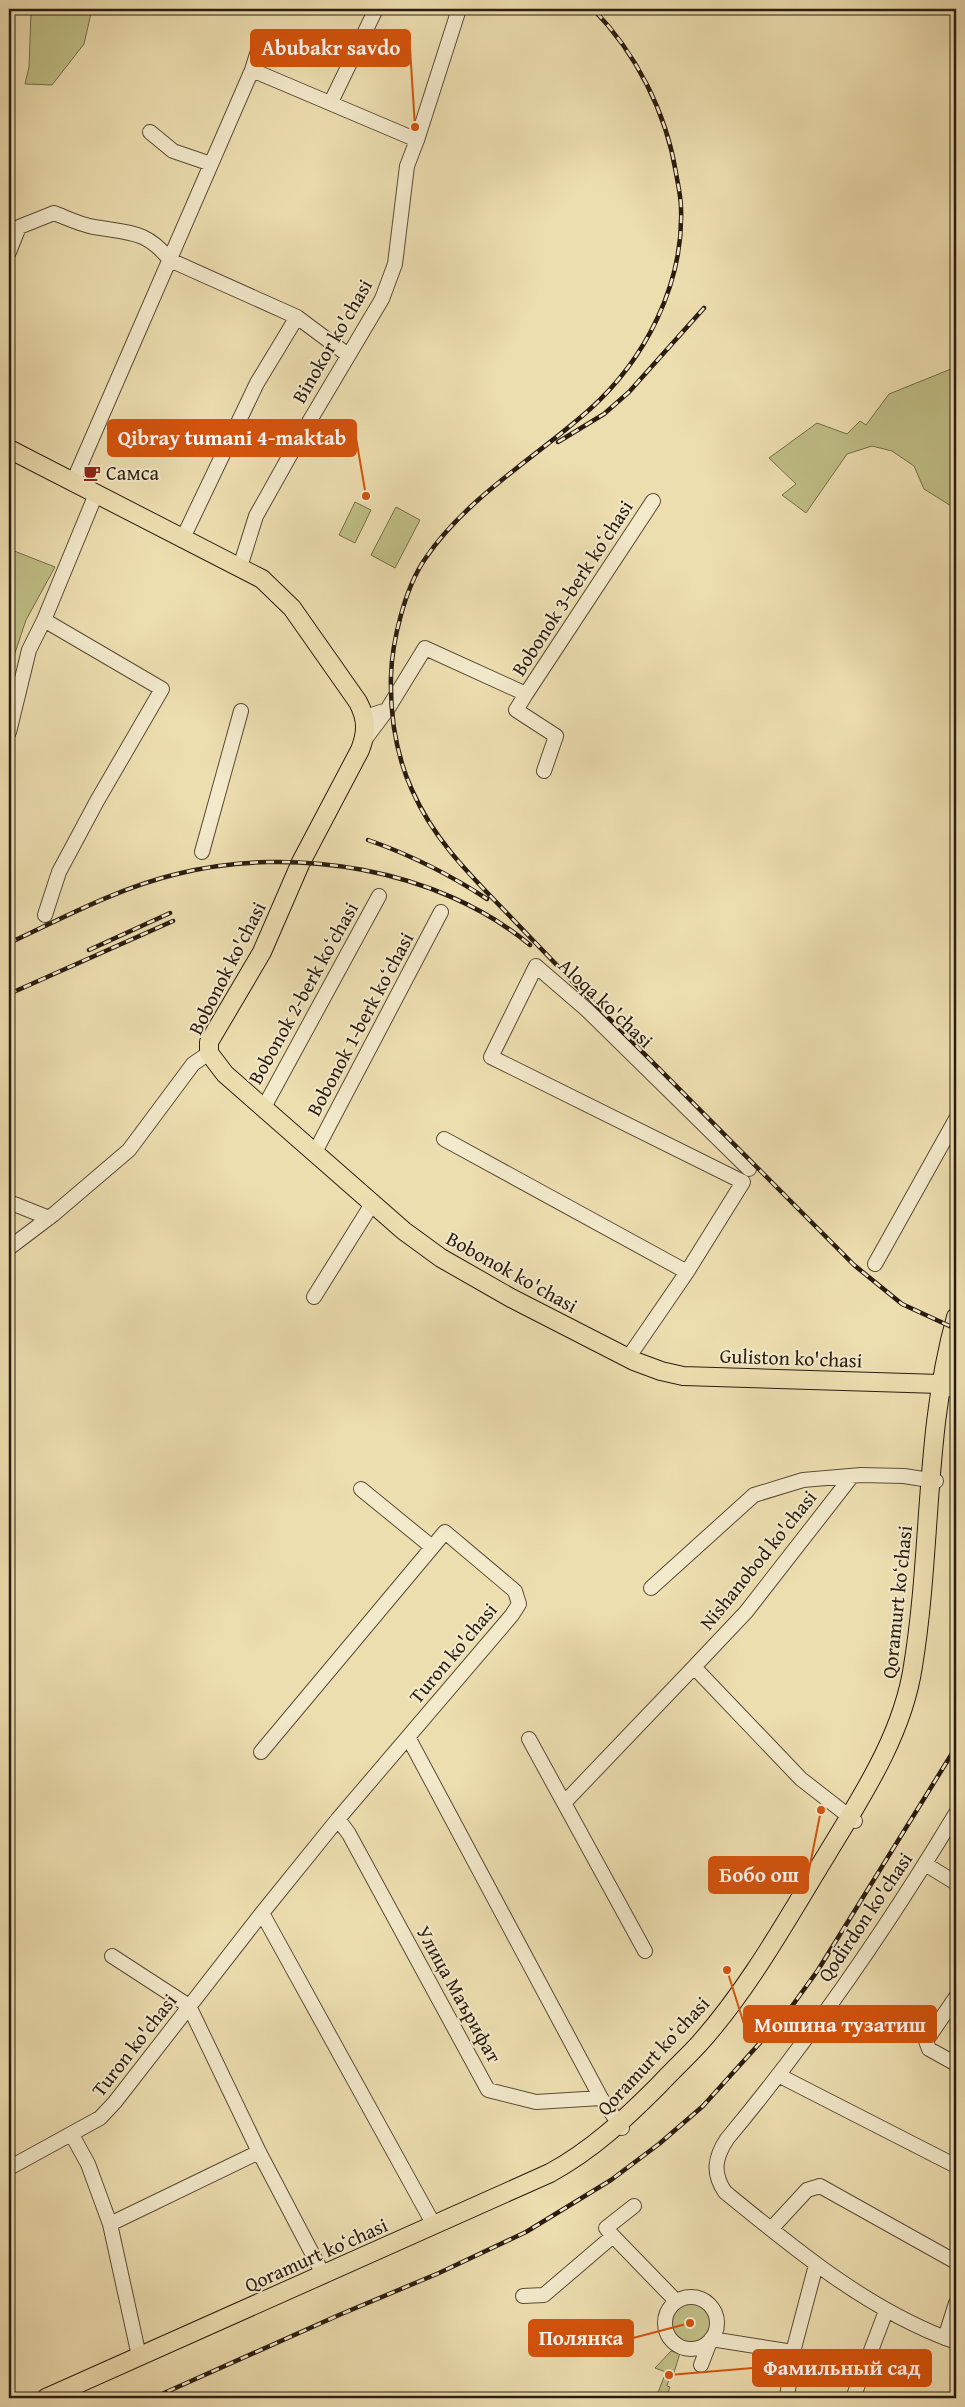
<svg xmlns="http://www.w3.org/2000/svg" width="965" height="2407" viewBox="0 0 965 2407" font-family="'Gentium Book Plus',serif">
	<style>
		.green { fill: #c0bf86; stroke: #756e4b }
		.lines { fill: none; stroke-linecap: round; stroke-linejoin: round }
		.minor-casing { stroke: #5b4c38; stroke-width: 16 }
		.major-casing { stroke: #2a1c10; stroke-width: 20 }
		.minor { stroke: #f3eacc; stroke-width: 14 }
		.major { stroke: #eddeb0; stroke-width: 18 }
		.rail-casing { stroke: #2a1c10; stroke-width: 4.5 }
		.rail { stroke: #f3eacc; stroke-width: 2.5; stroke-dasharray: 8; stroke-linecap: butt }
		.labels { text-anchor: middle; stroke-width: 4; stroke-linejoin: round; paint-order: stroke }
		.street-label { font-size: 20px; fill: #2a1c10; stroke: #f3eacc }
		.poi-label { font-size: 20px; fill: #2a1c10; stroke: #f3eacc; text-anchor: start }
		.leader { fill: none; stroke: #d5530c; stroke-width: 2 }
		.callout-dot { fill: #d5530c; stroke: #f3eacc; stroke-width: 2 }
		.callout { fill: #d5530c; stroke: #d5530c; stroke-width: 2 }
		.callout-label { font-size: 21px; text-anchor: middle; font-weight: bold; fill: #fff }
	</style>
	<rect width="100%" height="100%" fill="#eddeb0"/>
	<filter id="stains"><feTurbulence type="fractalNoise" baseFrequency=".004" numOctaves="4"/><feColorMatrix values="0 0 0 0 .2 0 0 0 0 .09 0 0 0 0 .02 0 0 0 .5 -.17"/></filter>
	<radialGradient id="worn" r=".72"><stop offset=".6" stop-color="#630" stop-opacity="0"/><stop offset="1" stop-color="#630" stop-opacity=".3"/></radialGradient>
	<!-- green -->
	<path class="green" d="M16,9H92L84,44L52,85L25,84L29,67L31,12Z
		M956,367V509L924,489L914,466L892,451L872,446L847,454L806,513L782,495L796,484L769,458L817,423L847,434L860,421L866,425L889,394Z
		M355,502L371,510L355,543L339,535Z
		M396,507L420,520L395,568L371,555Z
		M9,549L55,567L26,620L9,671Z
		M669 2322a21 21 0 1 1 42 0a21 21 0 1 1-42 0Z
		M671,2351L680,2353L672,2379H669L667,2386L670,2387L666,2398L657,2395L666,2372L655,2368Z"/>
	<g class="lines">
		<!-- minor casing -->
		<g class="minor-casing">
			<path id="minor" d="M252,70L417,140
				M331,102L376,9
				M150,132L173,151L211,164
				M9,252L19,227L54,213C67,218 81,225 94,227C129,233 146,230 170,260L297,317L348,355
				M73,482L252,70L262,38
				M182,540L257,383L297,317
				M240,567L256,516L303,432L382,299L395,264L407,166L417,140L459,9
				M44,620L162,689L97,801L59,872L45,915
				M526,694L516,710L556,736L544,771
				M365,717L387,710L425,648L526,694L653,501
				M9,732L29,650L44,620L96,494
				M363,742L387,710
				M202,852L241,711
				M263,1109L379,896
				M444,1139L687,1272
				M314,1154L441,912
				M9,1202L49,1218
				M9,1248L54,1214L129,1150L193,1064L209,1053
				M875,1264L956,1119
				M314,1297L372,1204
				M628,1358L687,1272L743,1182L491,1057L536,966L587,1010L749,1169
				M361,1489L432,1547
				M651,1588L754,1495L803,1480L861,1475L904,1476L936,1481
				M694,1667L746,1612L852,1476
				M408,1737L601,2098L622,2128
				M529,1739L564,1803
				M956,1813C888,1926 812,2037 727,2139C715,2157 712,2173 725,2192C796,2250 869,2311 956,2342
				M338,1819L349,1834L488,2090L536,2102L601,2098
				M925,1864L956,1883
				M262,1913L434,2225
				M645,1951L564,1803L694,1667L801,1779L855,1821
				M112,1956L189,2006L259,2152L323,2274
				M956,1997L926,2041L929,2049L956,2064
				M780,2076L956,2166
				M72,2135L88,2164L110,2224L139,2356
				M9,2168L100,2118L115,2102L262,1913L338,1819L512,1615L519,1604L515,1591L445,1532L261,1752
				M110,2224L259,2152
				M771,2229L807,2190L820,2186L956,2262
				M613,2236L606,2228L634,2206
				M523,2296L544,2295L613,2236L676,2301
				M665 2323a26 26 0 1 1 52 0a26 26 0 1 1-52 0Z
				M945,2338L956,2303
				M701,2365L711,2339L793,2352
				M787,2398L793,2352L816,2265
				M853,2398L886,2311"/>
		</g>
		<!-- major casing -->
		<g class="major-casing">
			<path id="major" d="M9,449L262,579L292,608L358,702C367,719 367,732 360,750L301,862L262,952L209,1042V1053L225,1074L404,1231L441,1258L511,1298L634,1361L661,1371L683,1376L940,1384L956,1389
				M46,2398L550,2173C592,2150 624,2120 658,2086C671,2072 686,2058 699,2044C750,1987 787,1919 827,1854C862,1796 903,1734 913,1666C932,1550 924,1431 956,1317"/>
		</g>
		<!-- minor -->
		<use href="#minor" class="minor"/>
		<!-- major -->
		<use href="#major" class="major"/>
		<!-- rail casing -->
		<g class="rail-casing">
			<path id="rail" d="M558,442L604,414L629,392L704,308
				M368,840C411,855 449,874 487,899
				M9,943C63,918 118,888 177,874C292,845 438,868 530,945
				M89,950L170,913
				M568,977L854,1265L902,1304L956,1329
				M573,982C550,958 527,934 504,910C468,873 433,838 412,790C396,755 390,714 391,676C392,641 405,588 425,559C466,498 535,458 589,410C645,360 684,284 681,208C681,197 678,185 676,173C666,112 636,53 593,9
				M9,994L173,921
				M153,2398L339,2315L439,2273L526,2232L611,2180L659,2144L703,2106L787,2013L818,1970L956,1747"/>
		</g>
		<!-- rail -->
		<use href="#rail" class="rail"/>
	</g>
	<!-- icons -->
	<defs>
		<g id="cafe-bare" transform="scale(1.35)"><path d="M-5.5-4.5H6V0H3Q3 3.5 0 3.5H-2.5Q-5.5 3.5-5.5 0ZM3-3.2v2h1.7v-2ZM-6 4.5H4V6H-6Z" fill="#8f2418" stroke="#f3eacc" stroke-width="2.5" paint-order="stroke"/></g>
	</defs>
	<g fill-rule="evenodd">
		<use href="#cafe-bare" x="92" y="473"/>
	</g>
	<g class="labels">
		<!-- street labels -->
		<g class="street-label">
			<text transform="translate(332 341) rotate(-60)" y="7">Binokor ko'chasi</text>
			<text transform="translate(572 588) rotate(-57)" y="7">Bobonok 3-berk koʻchasi</text>
			<text transform="translate(227 968) rotate(-63)" y="7">Bobonok ko'chasi</text>
			<text transform="translate(303 993) rotate(-61)" y="7">Bobonok 2-berk koʻchasi</text>
			<text transform="translate(606 1003) rotate(43)" y="7">Aloqa ko'chasi</text>
			<text transform="translate(360 1024) rotate(-62)" y="7">Bobonok 1-berk koʻchasi</text>
			<text transform="translate(512 1272) rotate(29)" y="7">Bobonok ko'chasi</text>
			<text transform="translate(791 1358) rotate(2)" y="7">Guliston ko'chasi</text>
			<text transform="translate(758 1560) rotate(-51)" y="7">Nishanobod ko'chasi</text>
			<text transform="translate(897 1602) rotate(-84)" y="7">Qoramurt koʻchasi</text>
			<text transform="translate(453 1653) rotate(-50)" y="7">Turon ko'chasi</text>
			<text transform="translate(865 1917) rotate(-56)" y="7">Qodirdon ko'chasi</text>
			<text transform="translate(459 1994) rotate(61)" y="7">Улица Маърифат</text>
			<text transform="translate(134 2045) rotate(-52)" y="7">Turon ko'chasi</text>
			<text transform="translate(653 2056) rotate(-47)" y="7">Qoramurt koʻchasi</text>
			<text transform="translate(316 2255) rotate(-24)" y="7">Qoramurt koʻchasi</text>
		</g>
		<!-- poi labels -->
		<g class="poi-label">
			<text x="106" y="480">Самса</text>
		</g>
	</g>
	<!-- callouts -->
	<path class="leader" d="M415 127L410 48M366 496L356 438M821 1810L808 1875M727 1970L744 2024M690 2323L633 2338M669 2375L753 2368"/>
	<g class="callout-dot">
		<circle cx="415" cy="127" r="5"/>
		<circle cx="366" cy="496" r="5"/>
		<circle cx="821" cy="1810" r="5"/>
		<circle cx="727" cy="1970" r="5"/>
		<circle cx="690" cy="2323" r="5"/>
		<circle cx="669" cy="2375" r="5"/>
	</g>
	<g class="callout">
		<rect x="251" y="30" width="159" height="36" rx="5"/>
		<rect x="108" y="420" width="248" height="36" rx="5"/>
		<rect x="709" y="1857" width="99" height="36" rx="5"/>
		<rect x="744" y="2006" width="192" height="36" rx="5"/>
		<rect x="529" y="2320" width="104" height="36" rx="5"/>
		<rect x="753" y="2350" width="178" height="36" rx="5"/>
	</g>
	<g class="callout-label">
		<text x="331" y="55">Abubakr savdo</text>
		<text x="232" y="445">Qibray tumani 4-maktab</text>
		<text x="759" y="1882">Бобо ош</text>
		<text x="840" y="2032">Мошина тузатиш</text>
		<text x="581" y="2345">Полянка</text>
		<text x="842" y="2375">Фамильный сад</text>
	</g>
	<!-- margin -->
	<rect width="965" height="2407" fill="none" stroke="#eddeb0" stroke-width="30"/>
	<rect x="10" y="10" width="945" height="2387" fill="none" stroke="#2a1c10" stroke-width="2.5"/>
	<rect x="15" y="15" width="935" height="2377" fill="none" stroke="#2a1c10"/>
	<rect width="100%" height="100%" filter="url(#stains)"/>
	<rect width="100%" height="100%" fill="url(#worn)"/>
</svg>
